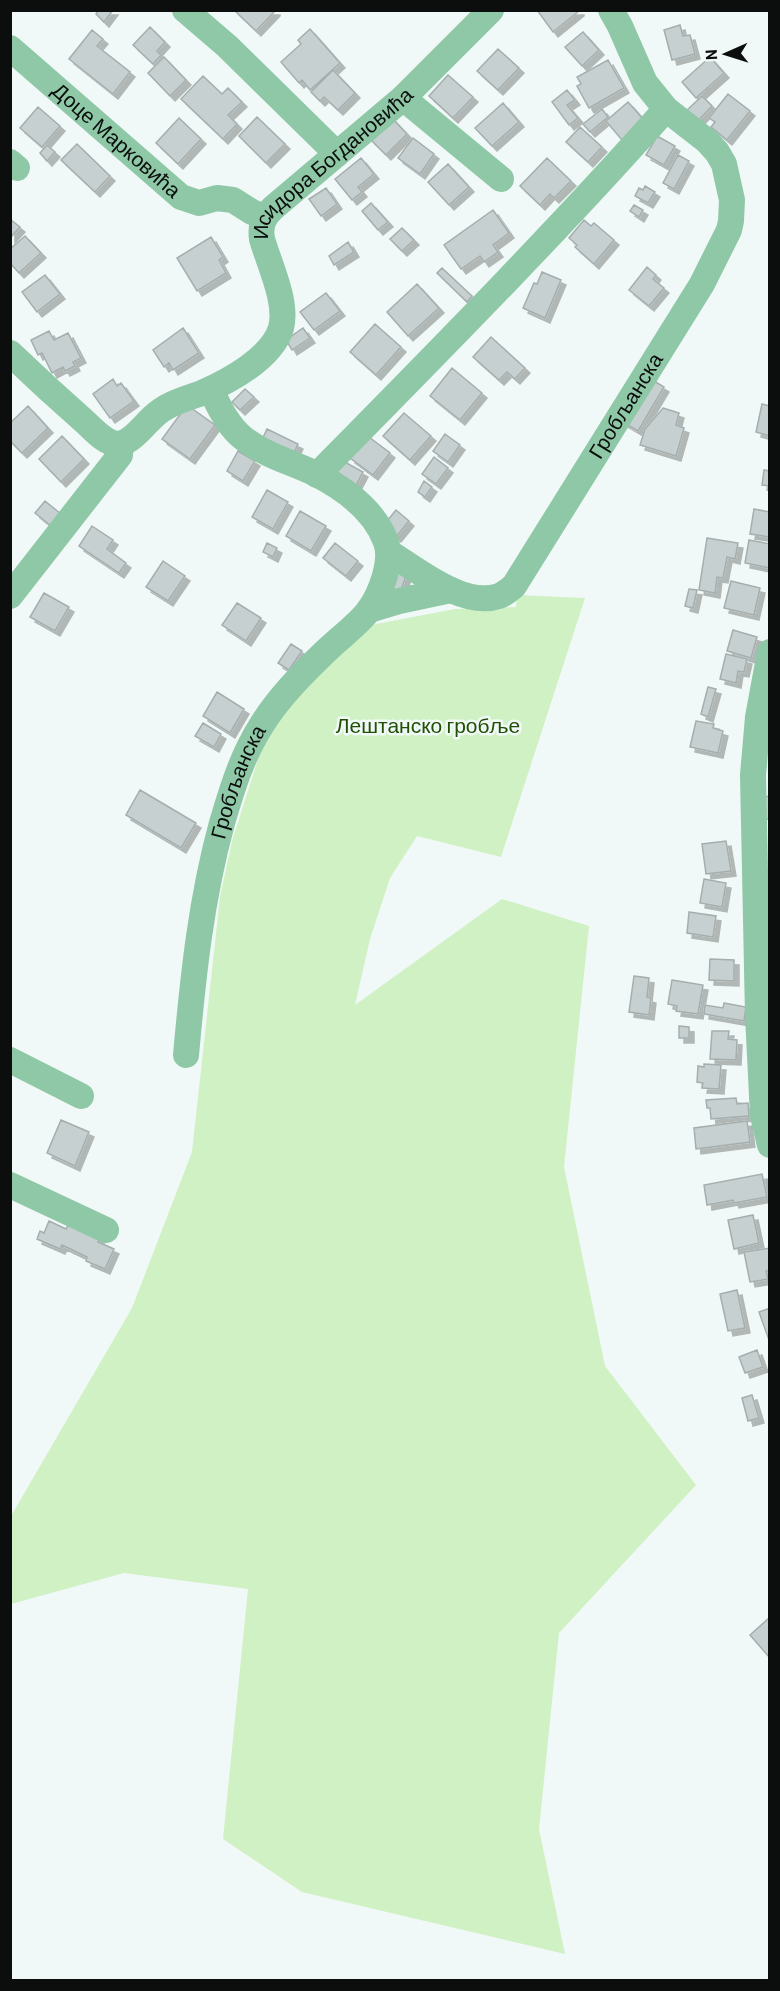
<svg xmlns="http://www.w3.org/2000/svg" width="780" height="1991" viewBox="0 0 780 1991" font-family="Barlow,sans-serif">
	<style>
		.green { fill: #d0f1c3 }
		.building { fill: #c7d0d0; stroke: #a5aeae; stroke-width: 1.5; filter: url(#shadow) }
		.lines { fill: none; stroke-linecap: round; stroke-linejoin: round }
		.minor { stroke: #8ec8a6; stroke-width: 26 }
		.labels { text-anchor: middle; stroke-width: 5; stroke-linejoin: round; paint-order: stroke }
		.street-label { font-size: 21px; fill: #0b0e0d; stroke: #f0f9f7 }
		.park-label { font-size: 21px; fill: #215005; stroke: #f0f9f7 }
	</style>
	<defs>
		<filter id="shadow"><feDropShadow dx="5" dy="5" stdDeviation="0" flood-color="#0004"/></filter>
	</defs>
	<rect width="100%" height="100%" fill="#f0f9f7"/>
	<!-- green -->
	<path class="green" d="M517,595L585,598L501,857L417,836L390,878L370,939L355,1005L502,899L589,926L564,1167L605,1366L696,1485L559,1633L539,1829L565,1954L302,1892L223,1839L248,1589L124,1573L11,1604V1516L132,1308L192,1152L220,897L232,841L266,734L283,705L371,625L455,609L516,607Z"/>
	<!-- building -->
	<path class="building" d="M99,10H113L104,22L96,14Z
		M234,10H275V11L256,31Z
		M537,10H579V11L553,32Z
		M680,25L683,36L690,35L695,54L672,60L664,30Z
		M150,27L165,42L157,51L161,55L153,64L133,45Z
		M310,29L340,63L310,90L302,80L299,83L281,62L301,44L298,40Z
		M92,30L103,39L97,46L130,72L113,94L69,59Z
		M583,32L599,50L582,66L565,47Z
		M498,49L519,68L498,90L477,71Z
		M164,57L186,80L170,96L148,73Z
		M710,57L724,73L696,98L682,82Z
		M608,60L624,88L589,108L577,86L581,84L577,77Z
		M333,70L355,93L338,110L324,97L320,101L311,92Z
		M448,75L473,97L453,118L429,96Z
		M203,76L222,94L228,88L242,102L228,115L237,124L223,139L181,99Z
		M567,90L575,100L567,105L578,118L569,125L552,102Z
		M728,94L750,111L727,140L711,127L715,122L709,118Z
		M702,96L712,106L696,123L685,112Z
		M628,102L644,120L622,140L606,121Z
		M503,103L519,122L492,146L475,128Z
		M38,107L60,126L42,147L20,128Z
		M602,109L608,117L590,132L583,124Z
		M257,117L285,144L266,163L239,136Z
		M391,117L407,134L386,155L370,139Z
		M179,118L201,139L178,164L156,143Z
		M580,127L602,147L588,162L566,142Z
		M657,136L675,146L664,165L646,155Z
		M413,138L434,154L420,174L398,158Z
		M77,144L110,176L95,192L61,160Z
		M47,145L55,152L47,161L40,153Z
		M678,155L689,161L674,189L663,183Z
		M361,158L374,174L358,187L362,192L352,200L335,179Z
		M547,158L571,181L554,198L550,194L540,205L520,186Z
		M448,164L469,187L449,205L428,182Z
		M645,186L655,192L648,203L635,196L639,188L643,190Z
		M326,188L337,204L321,216L309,199Z
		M371,203L388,222L378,230L362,211Z
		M634,205L643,210L639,217L630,211Z
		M493,210L509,233L493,245L498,252L484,262L480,256L461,269L444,245Z
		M10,219L20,227L10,238Z
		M584,220L591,226L594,223L614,240L594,264L575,247L577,245L569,238Z
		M402,228L414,240L402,251L390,239Z
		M25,236L41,253L19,273L10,263V249Z
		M211,237L223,257L219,260L226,273L197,291L177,258Z
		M348,242L354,252L334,265L329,256Z
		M647,267L656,275L653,279L664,288L649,306L629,290Z
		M442,268L472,296L467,302L437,273Z
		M542,272L561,280L545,318L523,308L534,283L537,284Z
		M45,275L60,294L37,312L22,292Z
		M417,284L439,308L408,336L387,312Z
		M326,293L340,311L314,330L300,312Z
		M375,324L401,347L376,375L350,352Z
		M183,328L199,353L173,370L169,363L164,367L153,350Z
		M303,328L310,338L292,350L286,340Z
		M49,331L54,340L68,333L81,358L73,362L75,366L65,371L63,367L52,373L42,353L38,355L31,340Z
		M491,337L525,368L515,379L507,372L499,380L473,357Z
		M452,368L482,393L460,420L430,396Z
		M649,378L664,387L638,431L623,422Z
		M113,379L117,386L121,383L134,401L110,418L93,394Z
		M245,389L254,397L240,410L232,402Z
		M762,404L770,406V436L756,432Z
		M187,405L215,425L190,459L162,439Z
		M28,406L48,428L22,453L10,441V423Z
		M663,408L679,413L676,425L684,428L676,456L640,445L645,429Z
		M404,413L431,436L410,460L383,436Z
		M267,429L298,444L292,457L261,442Z
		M365,434L390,453L373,475L350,458Z
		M445,434L460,445L448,462L433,451Z
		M62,436L84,459L61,482L39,459Z
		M238,451L255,461L243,481L227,471Z
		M434,457L448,468L436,484L422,474Z
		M343,461L363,472L355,487L335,476Z
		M764,470L770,471V486L762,485Z
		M424,481L432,487L425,497L418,492Z
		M267,490L288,502L273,529L252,517Z
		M45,501L61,514L51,526L35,513Z
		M754,509L770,512V537L750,534Z
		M396,510L409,521L396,537L383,526Z
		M300,511L326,526L311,551L286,536Z
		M92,526L113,540L107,549L126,563L119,573L79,546Z
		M707,538L738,543L735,559L727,557L723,578L717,577L715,593L699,590Z
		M749,540L770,544V568L745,563Z
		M267,543L277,548L273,557L263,552Z
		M335,543L358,561L346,576L323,558Z
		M163,561L185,576L168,601L146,587Z
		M394,568L407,572L399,597L386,593Z
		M731,581L760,588L754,615L724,608Z
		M689,589L697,590L693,608L685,606Z
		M44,593L69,607L55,631L30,617Z
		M237,603L261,618L246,641L222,625Z
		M733,630L757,637L751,658L727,651Z
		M291,644L302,651L289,670L278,663Z
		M726,654L747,659L744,672L738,671L736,683L720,679Z
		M708,687L716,689L708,717L701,714Z
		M217,692L244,709L230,733L203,716Z
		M696,721L714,724L713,728L723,731L718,753L690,747Z
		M203,723L221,734L214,747L195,736Z
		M140,790L196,823L181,848L126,815Z
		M770,796V819H764L762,797Z
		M726,841L731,871L706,874L702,844Z
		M704,879L726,883L722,907L700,903Z
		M689,912L716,916L713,937L687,933Z
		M710,959L734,960V981L709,980Z
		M634,976L649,978L647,997L651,998L649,1015L629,1012Z
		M672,980L703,985L698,1014L676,1011L677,1006L668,1004Z
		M724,1003L746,1007L744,1021L704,1014L705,1005L723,1008Z
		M679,1026L689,1027V1038H679Z
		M712,1031H729L728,1039L737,1040L736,1060L710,1059Z
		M704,1064L721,1065L719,1089L702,1088L703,1083L697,1082L698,1066L704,1067Z
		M736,1098L737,1104L748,1103L749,1116L711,1119L710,1108H707L706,1100Z
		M61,1120L89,1132L75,1166L47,1153Z
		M747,1121L750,1142L696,1149L694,1128Z
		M762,1174L767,1197L734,1203L733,1200L707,1205L704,1185Z
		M753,1215L759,1243L734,1249L728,1220Z
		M49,1221L66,1229L69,1223L100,1237L98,1242L114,1249L105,1269L86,1261L87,1257L62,1245L60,1249L37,1239L40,1231L44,1233Z
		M770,1248V1271H766L768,1279L750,1282L744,1252Z
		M737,1290L745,1328L728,1331L720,1294Z
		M770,1308V1340H769L759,1312Z
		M757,1350L763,1367L745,1373L739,1357Z
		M752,1395L759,1418L748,1421L742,1398Z
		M769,1618L770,1656L769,1657L750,1635Z"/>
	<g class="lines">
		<!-- minor -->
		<g class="minor">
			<path d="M185,10L227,46L337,154"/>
			<path id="s1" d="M10,48L181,197L199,203L217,198L233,200L252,212L264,217"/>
			<path d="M403,98L501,179"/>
			<path d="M10,162L17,168"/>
			<path id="s2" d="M10,353C34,376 59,399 84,421C92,428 102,440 113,443C128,448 143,426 153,417C166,404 185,399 202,393C229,381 272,358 281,328C288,302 269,264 262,239C260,226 263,217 273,208L403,98L491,10"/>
			<path d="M317,475C435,355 554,235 666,109"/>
			<path id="s3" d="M390,553C419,571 464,608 499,596C505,594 510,589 514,586L702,284L729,230L731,221L732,200L724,164L717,152L707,141L666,109L645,83L620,26L611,10"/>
			<path d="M10,596L120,455L121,444"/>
			<path d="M369,610L399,601L451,590"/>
			<path d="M770,652L758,717L753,775L758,1016L763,1116L770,1145"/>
			<path id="s4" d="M186,1055C193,977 201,899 222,823C232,789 242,756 261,726C278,698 303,673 326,651C339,638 359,624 369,610C381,593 393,561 386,542C375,511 345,489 316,474C291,462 264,455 243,438C228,426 218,406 211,389"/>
			<path d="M10,1060L81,1096"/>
			<path d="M10,1185L106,1230"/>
		</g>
	</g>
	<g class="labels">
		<!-- street labels -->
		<g class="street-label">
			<text dy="7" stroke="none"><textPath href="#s1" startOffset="141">Доце Марковића</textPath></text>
			<text dy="7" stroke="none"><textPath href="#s2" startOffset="546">Исидора Богдановића</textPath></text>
			<text dy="7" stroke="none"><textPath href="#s3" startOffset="351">Гробљанска</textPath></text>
			<text dy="7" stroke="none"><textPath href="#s4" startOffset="279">Гробљанска</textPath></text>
		</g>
		<!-- park labels -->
		<g class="park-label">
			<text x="428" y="733">Лештанско гробље</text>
		</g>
	</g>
	<!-- border -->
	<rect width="780" height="1991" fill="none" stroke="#0b0e0d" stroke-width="24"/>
	<!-- north arrow -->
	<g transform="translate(726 54) rotate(267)" stroke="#f0f9f7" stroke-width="4.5" paint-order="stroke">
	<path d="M0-4.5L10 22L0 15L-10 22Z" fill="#0b0e0d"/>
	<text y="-9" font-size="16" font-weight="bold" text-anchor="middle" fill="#0b0e0d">N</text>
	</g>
</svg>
